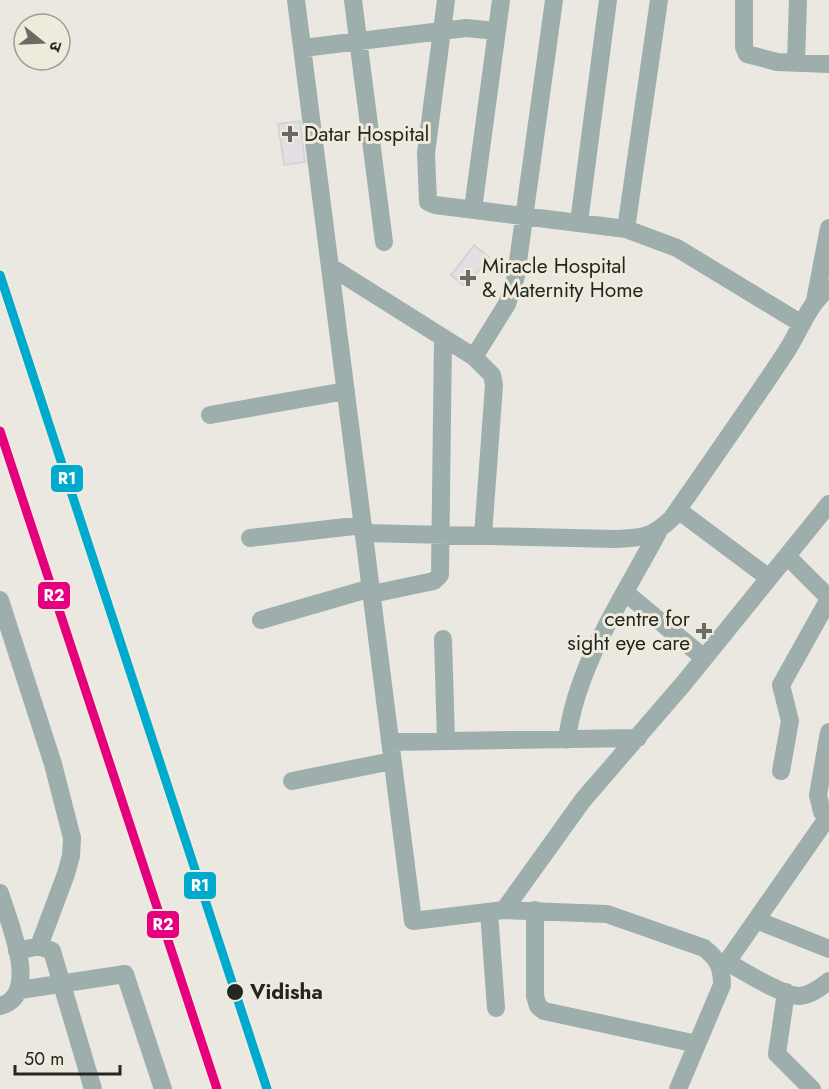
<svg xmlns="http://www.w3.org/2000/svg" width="829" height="1089" viewBox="0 0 829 1089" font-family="Jost,'Noto Sans Devanagari',sans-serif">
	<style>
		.building { fill: #e3dde4; stroke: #d2d0cf; stroke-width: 1.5 }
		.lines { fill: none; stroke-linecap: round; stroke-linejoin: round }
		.minor { stroke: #9daeac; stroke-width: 18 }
		.rail-casing { stroke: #a2aaa7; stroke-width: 7 }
		.rail { stroke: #eeebdd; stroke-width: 4.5; stroke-dasharray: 14; stroke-linecap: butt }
		.rail-1-casing { stroke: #eeebdd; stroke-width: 14 }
		.rail-2-casing { stroke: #eeebdd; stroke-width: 14 }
		.rail-1 { stroke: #00a9ce; stroke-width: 9 }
		.rail-2 { stroke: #e5007d; stroke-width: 9 }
		.poi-dot { fill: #6b6a64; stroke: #eeebdd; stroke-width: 2 }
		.stop-dot { fill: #262620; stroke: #eeebdd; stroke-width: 2 }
		.labels { text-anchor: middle; stroke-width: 6; stroke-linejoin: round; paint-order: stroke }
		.poi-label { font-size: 21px; fill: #262620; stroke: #eeebdd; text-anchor: start }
		.stop-label { font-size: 21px; font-weight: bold; fill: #262620; stroke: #eeebdd; text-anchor: start }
		.line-badge { stroke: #eeebdd; stroke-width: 2 }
		.badge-label { font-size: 16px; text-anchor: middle; font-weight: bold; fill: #fff }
	</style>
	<rect width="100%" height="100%" fill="#eae8e1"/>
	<!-- building -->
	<path class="building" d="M300,121L305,162L284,165L278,124Z
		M474,245L489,257L466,287L451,275Z"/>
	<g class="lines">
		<!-- minor -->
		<path class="minor" d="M296,0L413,921L504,910L607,914L704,948C718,959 722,967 722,985L678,1089
			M353,0L384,242
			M446,0L426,153L428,202L435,205L626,229L677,248L802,324
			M744,0V47L747,54L777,62L829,64
			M303,48L466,28L497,31
			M796,62L798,0
			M473,209L501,0
			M579,222L608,0
			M626,229L659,0
			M331,267L474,357L492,375L494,385L483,535
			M815,301L829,228
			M474,357L507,304L516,276L554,0
			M210,415L346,391
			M678,510L769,578
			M365,533L616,539C642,538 653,537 672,518C710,463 749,408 786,352C800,331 808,304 829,288
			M250,538L363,525
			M787,556L829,598
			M626,593L704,658
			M372,594L434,581L440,575L443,338
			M0,600L53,764L72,838L71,856L66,874L39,946
			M261,620L371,588
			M443,639L446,741
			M829,732L818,795L822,812L829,817
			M567,740C576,665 624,597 658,532
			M390,742L638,738
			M781,771L790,721L781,685L829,599
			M292,781L392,761
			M0,893C8,920 42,996 0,1006
			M504,910L583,800L684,683L829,504
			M535,910V996L538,1006L544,1011L697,1044
			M489,912L496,1008
			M756,920L829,949
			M17,951L39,946L52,951L93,1089
			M727,962C744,971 782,996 800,996C811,995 821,987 829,981
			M722,969L828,817
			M20,990L125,974L163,1089
			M786,992L777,1054L812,1089"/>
		<!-- rail casing -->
		<g class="rail-casing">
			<path id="rail" d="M0,275L267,1089"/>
		</g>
		<!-- rail -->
		<use href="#rail" class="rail"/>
		<!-- rail-1 casing -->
		<g class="rail-1-casing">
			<path id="rail-1" d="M0,275L267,1089"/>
		</g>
		<!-- rail-2 casing -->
		<g class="rail-2-casing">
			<path id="rail-2" d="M0,431L217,1089"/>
		</g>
		<!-- rail-1 -->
		<use href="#rail-1" class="rail-1"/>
		<!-- rail-2 -->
		<use href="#rail-2" class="rail-2"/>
	</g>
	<!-- markers -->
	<g class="poi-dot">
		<path d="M287 125h6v6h6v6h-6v6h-6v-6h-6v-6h6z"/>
		<path d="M465 269h6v6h6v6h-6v6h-6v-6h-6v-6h6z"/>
		<path d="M701 622h6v6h6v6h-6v6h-6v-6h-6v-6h6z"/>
	</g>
	<circle class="stop-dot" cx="235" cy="992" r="9"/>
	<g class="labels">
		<!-- poi labels -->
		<g class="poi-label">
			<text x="304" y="141">Datar Hospital</text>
			<text x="482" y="273">Miracle Hospital<tspan x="482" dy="24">&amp; Maternity Home</tspan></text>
			<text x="690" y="626" text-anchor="end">centre for<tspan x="690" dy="24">sight eye care</tspan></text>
		</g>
		<!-- stop labels -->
		<g class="stop-label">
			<text x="250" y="999">Vidisha</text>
		</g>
	</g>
	<g class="line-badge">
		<rect x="50" y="464" width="34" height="29" rx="6" fill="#00a9ce"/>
		<rect x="37" y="581" width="34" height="29" rx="6" fill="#e5007d"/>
		<rect x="183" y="871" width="34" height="29" rx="6" fill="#00a9ce"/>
		<rect x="146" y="910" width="34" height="29" rx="6" fill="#e5007d"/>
	</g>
	<g class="badge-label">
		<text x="67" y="484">R1</text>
		<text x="54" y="601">R2</text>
		<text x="200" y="891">R1</text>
		<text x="163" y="930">R2</text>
	</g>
	<!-- north arrow -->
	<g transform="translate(42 42) rotate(108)"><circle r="28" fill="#eeebdd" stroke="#9e9c91" stroke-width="1.5"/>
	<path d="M0-4.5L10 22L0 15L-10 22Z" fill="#6b6a64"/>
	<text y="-9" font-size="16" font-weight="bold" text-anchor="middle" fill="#262620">उ</text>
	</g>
	<!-- scale -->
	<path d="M15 1065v9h105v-9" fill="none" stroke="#262620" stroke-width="3"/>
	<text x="24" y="1065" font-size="18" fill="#262620" stroke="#eeebdd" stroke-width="4.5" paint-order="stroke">50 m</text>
</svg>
